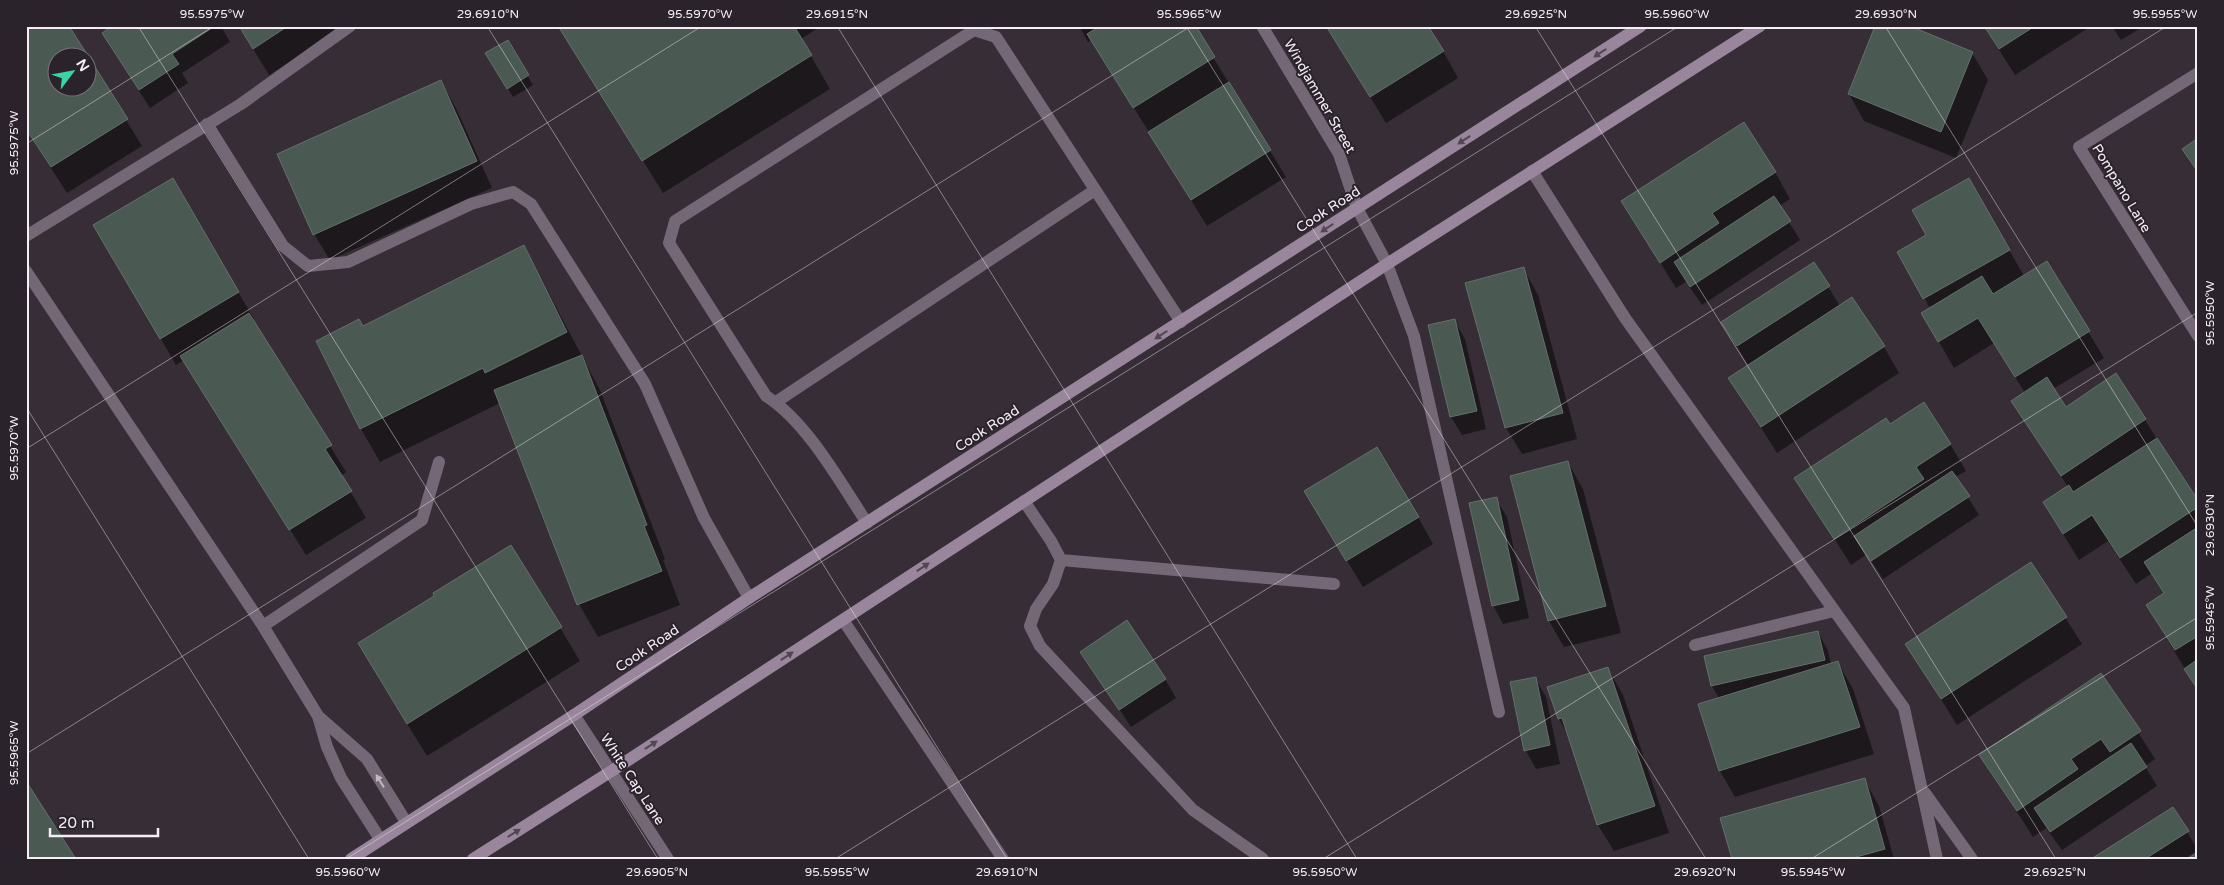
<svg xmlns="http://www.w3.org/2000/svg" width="2224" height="885" viewBox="0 0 2224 885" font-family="'Varela Round',sans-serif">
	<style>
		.shadow { fill: #0007; fill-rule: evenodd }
		.building { fill: #4b5953; stroke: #62716b; fill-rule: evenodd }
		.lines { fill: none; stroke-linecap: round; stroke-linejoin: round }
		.lane { stroke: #746776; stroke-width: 12 }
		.street { stroke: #746776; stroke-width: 12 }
		.secondary { stroke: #9a869c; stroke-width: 12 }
		.oneway { fill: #524653 }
		.oneway2 { fill: #c1b9c2 }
		.ticks { fill: none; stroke: #f5eff5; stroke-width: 1; stroke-opacity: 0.45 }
		.labels { text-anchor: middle; stroke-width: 4; stroke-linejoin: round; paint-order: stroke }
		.street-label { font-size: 14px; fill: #f5eff5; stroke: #2b232c }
		.neatline { fill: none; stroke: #f5eff5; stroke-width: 2 }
		.ticks-label { font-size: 12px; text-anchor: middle; fill: #f5eff5 }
	</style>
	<rect width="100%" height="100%" fill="#362d36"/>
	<!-- shadow -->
	<path class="shadow" d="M68,26L142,146L67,193L26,129ZM58,58H88V88H58Z
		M115,26H221L230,42L182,73L188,83L150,108L103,34Z
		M239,26H345L269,75Z
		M560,26H821L801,39L830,89L663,193Z
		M1079,26H1194L1286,177L1207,226L1092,40L1088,42Z
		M1327,26L1443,51L1458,78L1386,123Z
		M1984,26H2090V27L2015,75Z
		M2112,26H2144L2121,40Z
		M507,42L533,85L513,97L487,54Z
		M1972,53L1988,80L1956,158L1864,121L1849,94Z
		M441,82L456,108L492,188L330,260L314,234Z
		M1775,172L1790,199L1779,206L1800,240L1702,305L1686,282L1676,288L1622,201Z
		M1968,179L2024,276L2047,263L2104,358L2053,389L2066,408L2116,375L2198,503V691L2147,605L2165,594L2152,573L2136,584L2108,541L2079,560L2044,503L2068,487L2013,401L2025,393L1994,343L1954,368L1938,340L1930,308L1899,253L1928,236Z
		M172,180L254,319L252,320L346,472L341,476L366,518L306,555L184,360L176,365L95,226Z
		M524,247L600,390L665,559L663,560L680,605L598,637L579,604L500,403L380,462L361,429L317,342L362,327Z
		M1814,264L1840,306L1884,347L1899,373L1777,453L1730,378L1749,366L1722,322Z
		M1523,268L1538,295L1577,439L1522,454L1506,428L1466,283Z
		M1454,320L1465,339L1486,429L1462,435L1451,417Z
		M1889,426L1950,444L1966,471L1955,477L1979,515L1883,579L1867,554L1851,565L1796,478Z
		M1568,463L1583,489L1621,633L1564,647L1549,621Z
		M1496,499L1507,517L1529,618L1503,624L1493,605Z
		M1418,517L1433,544L1363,587L1321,518Z
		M511,546L580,661L427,756L378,677L436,596Z
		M2031,564L2082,644L1957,725L1907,644Z
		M1818,632L1828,651L1831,665L1838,663L1853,689L1874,754L1735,797L1720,771L1699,705L1719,698L1712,686Z
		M1082,652L1165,679L1176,698L1131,727Z
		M1608,669L1623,695L1669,833L1614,851L1598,825L1569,737L1559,719L1549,688Z
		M2101,674L2155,759L2145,766L2157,786L2062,850L2046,828L2033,837L1981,755Z
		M1535,678L1546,697L1560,764L1536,769L1526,751L1511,683Z
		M1864,779L1879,806L1894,859H1733Z
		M2187,832L2198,850L2184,859H2093Z"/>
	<!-- building -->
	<path class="building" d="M26,26H69L128,119L51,167L26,129ZM58,58H88V88H58Z
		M112,26H215L172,54L179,64L139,90L102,33Z
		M239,26H288L253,49Z
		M558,26H794L812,55L642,161Z
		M1100,26H1196L1215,57L1133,108L1087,34Z
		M1326,26H1428L1444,51L1370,97Z
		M1875,26H1910L1973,52L1941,132L1848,94Z
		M1984,26H2035L1999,49Z
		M508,40L529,75L507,89L485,53Z
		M441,80L477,161L313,235L277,154Z
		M1229,82L1271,150L1191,200L1148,132Z
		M1744,122L1776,172L1712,213L1719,223L1660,263L1621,201Z
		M2198,138V172L2182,149Z
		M173,178L239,292L160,339L93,225Z
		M1969,178L2010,250L1923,299L1897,252L1926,235L1912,210Z
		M1774,196L1791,221L1690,287L1674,262Z
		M524,245L567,332L485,373L483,368L360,429L316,341L359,319L363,326Z
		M2047,261L2090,331L2015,377L1978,318L1938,342L1921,313L1982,276L1993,294Z
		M1814,262L1830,286L1737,346L1721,322Z
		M1524,267L1563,413L1505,428L1465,283Z
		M1852,297L1885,346L1761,427L1728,378Z
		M249,313L332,445L325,449L352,491L289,530L180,356Z
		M1455,319L1477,411L1450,417L1428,325Z
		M582,355L647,525L644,526L662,571L577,605L494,390Z
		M2116,373L2146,419L2061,476L2011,401L2047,377L2066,407Z
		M1924,402L1951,444L1916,467L1924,479L1834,539L1794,478L1886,418L1890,424Z
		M2157,438L2198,500V507L2120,558L2092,515L2063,534L2043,502L2069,485L2073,492Z
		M1377,447L1419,517L1346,561L1304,491Z
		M1568,461L1606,606L1548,621L1510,476Z
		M1952,471L1970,496L1871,561L1854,536Z
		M1497,497L1519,600L1492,606L1469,503Z
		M2198,527V636L2175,650L2146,605L2164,593L2144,562Z
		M511,545L562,627L407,724L358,643L434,596L433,593Z
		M2031,562L2067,617L1941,699L1905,644Z
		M1127,620L1166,679L1119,710L1080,652Z
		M1818,631L1825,660L1711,686L1704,656Z
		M2198,659V690L2184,669Z
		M1838,661L1860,727L1719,771L1698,704Z
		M1608,667L1655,806L1597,825L1562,718L1558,719L1547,687Z
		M2101,673L2141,731L2110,752L2101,739L2071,759L2078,769L2017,811L1979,755Z
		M1536,677L1550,745L1524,751L1510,682Z
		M2131,743L2147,767L2050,832L2034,808Z
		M1865,778L1885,849L1849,859H1732L1720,818Z
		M26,781L76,859H26Z
		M2173,807L2189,831L2145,859H2091Z
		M2198,852V859H2187Z"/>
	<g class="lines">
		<!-- lane -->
		<path class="lane" d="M207,124L283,246L308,266L348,262L471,204L513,192L531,204L645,384L704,518L749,598
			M1532,171L1625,318L1904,708L1937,859
			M26,236L241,104L350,26
			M1387,264L1414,336L1499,712
			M26,271L263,626L318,716L327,747L341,778L380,839
			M776,402L1095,190
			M1024,501L1051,541L1061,560L1053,584L1036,609L1030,626L1040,646L1193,810L1263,859
			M867,523C840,482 807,422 766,396L669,243L675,221L974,30L996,37L1181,322
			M1061,560L1334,584
			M843,620L1003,859
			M263,626L422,520L439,462
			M1695,645L1834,611
			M318,716L367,759L406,822
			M1925,793L1972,859"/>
		<!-- street -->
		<path class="street" d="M1262,26L1339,154L1357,208L1387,264
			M2198,73L2079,147L2198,336
			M574,715L668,859"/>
		<!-- secondary -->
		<path class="secondary" d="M351,859L574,715L749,598L1641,26
			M473,859L610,772L1387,264L1760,26"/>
	</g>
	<!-- one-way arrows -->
	<defs><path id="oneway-solid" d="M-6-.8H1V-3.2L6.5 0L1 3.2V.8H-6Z" transform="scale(1.25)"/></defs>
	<g class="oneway">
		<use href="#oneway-solid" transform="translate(1600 53) rotate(147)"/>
		<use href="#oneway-solid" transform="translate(1464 140) rotate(147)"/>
		<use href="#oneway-solid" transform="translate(1327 228) rotate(147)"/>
		<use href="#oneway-solid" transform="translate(1161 335) rotate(147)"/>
		<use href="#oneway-solid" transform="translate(923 567) rotate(-33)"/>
		<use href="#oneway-solid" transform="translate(787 656) rotate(-33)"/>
		<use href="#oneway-solid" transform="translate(651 745) rotate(-33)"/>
		<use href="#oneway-solid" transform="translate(514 833) rotate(-32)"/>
	</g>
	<use class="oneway2" href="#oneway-solid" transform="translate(380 781) rotate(-122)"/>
	<!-- ticks -->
	<path class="ticks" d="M138,26L658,859M487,26L1007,859M837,26L1357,859M1186,26L1706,859M1535,26L2056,859M1885,26L2198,527M26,144L214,26M26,407L309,859M26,449L702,26M26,754L1191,26M346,859L1679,26M835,859L2167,26M1323,859L2198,312M1811,859L2198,617"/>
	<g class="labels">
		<!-- street labels -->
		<g class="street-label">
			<text transform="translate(1320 96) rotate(60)" y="5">Windjammer Street</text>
			<text transform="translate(2122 188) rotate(59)" y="5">Pompano Lane</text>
			<text transform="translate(1328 209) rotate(-33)" y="5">Cook Road</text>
			<text transform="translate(987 428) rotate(-33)" y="5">Cook Road</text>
			<text transform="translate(647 648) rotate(-34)" y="5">Cook Road</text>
			<text transform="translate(633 779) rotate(57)" y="5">White Cap Lane</text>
		</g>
	</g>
	<!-- border -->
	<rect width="2224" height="885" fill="none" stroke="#2b232c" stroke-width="55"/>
	<!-- north arrow -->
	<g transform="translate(72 72) rotate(58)"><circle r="24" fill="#2b232c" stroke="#7c757c"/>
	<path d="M0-4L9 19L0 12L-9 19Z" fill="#39d4a5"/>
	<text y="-8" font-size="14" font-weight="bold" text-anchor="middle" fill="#f5eff5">N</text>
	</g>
	<!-- scale -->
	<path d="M50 828v8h108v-8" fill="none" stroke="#f5eff5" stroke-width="2.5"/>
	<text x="58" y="828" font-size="15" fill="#f5eff5" stroke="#2b232c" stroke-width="4" paint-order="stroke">20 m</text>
	<rect x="28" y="28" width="2168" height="830" class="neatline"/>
	<g class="ticks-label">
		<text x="212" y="18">95.5975°W</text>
		<text x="488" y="18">29.6910°N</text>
		<text x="700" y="18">95.5970°W</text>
		<text x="837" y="18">29.6915°N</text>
		<text x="1189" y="18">95.5965°W</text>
		<text x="1536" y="18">29.6925°N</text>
		<text x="1677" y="18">95.5960°W</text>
		<text x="1886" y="18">29.6930°N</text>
		<text x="2165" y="18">95.5955°W</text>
		<text transform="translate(14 143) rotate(-90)" y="4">95.5975°W</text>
		<text transform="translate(2210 313) rotate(-90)" y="4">95.5950°W</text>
		<text transform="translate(14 448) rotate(-90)" y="4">95.5970°W</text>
		<text transform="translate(2210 525) rotate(-90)" y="4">29.6930°N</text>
		<text transform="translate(2210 618) rotate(-90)" y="4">95.5945°W</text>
		<text transform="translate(14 753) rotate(-90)" y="4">95.5965°W</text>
		<text x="348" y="876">95.5960°W</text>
		<text x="657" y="876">29.6905°N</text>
		<text x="837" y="876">95.5955°W</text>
		<text x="1007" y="876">29.6910°N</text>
		<text x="1325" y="876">95.5950°W</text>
		<text x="1705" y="876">29.6920°N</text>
		<text x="1813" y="876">95.5945°W</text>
		<text x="2055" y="876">29.6925°N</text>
	</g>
</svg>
